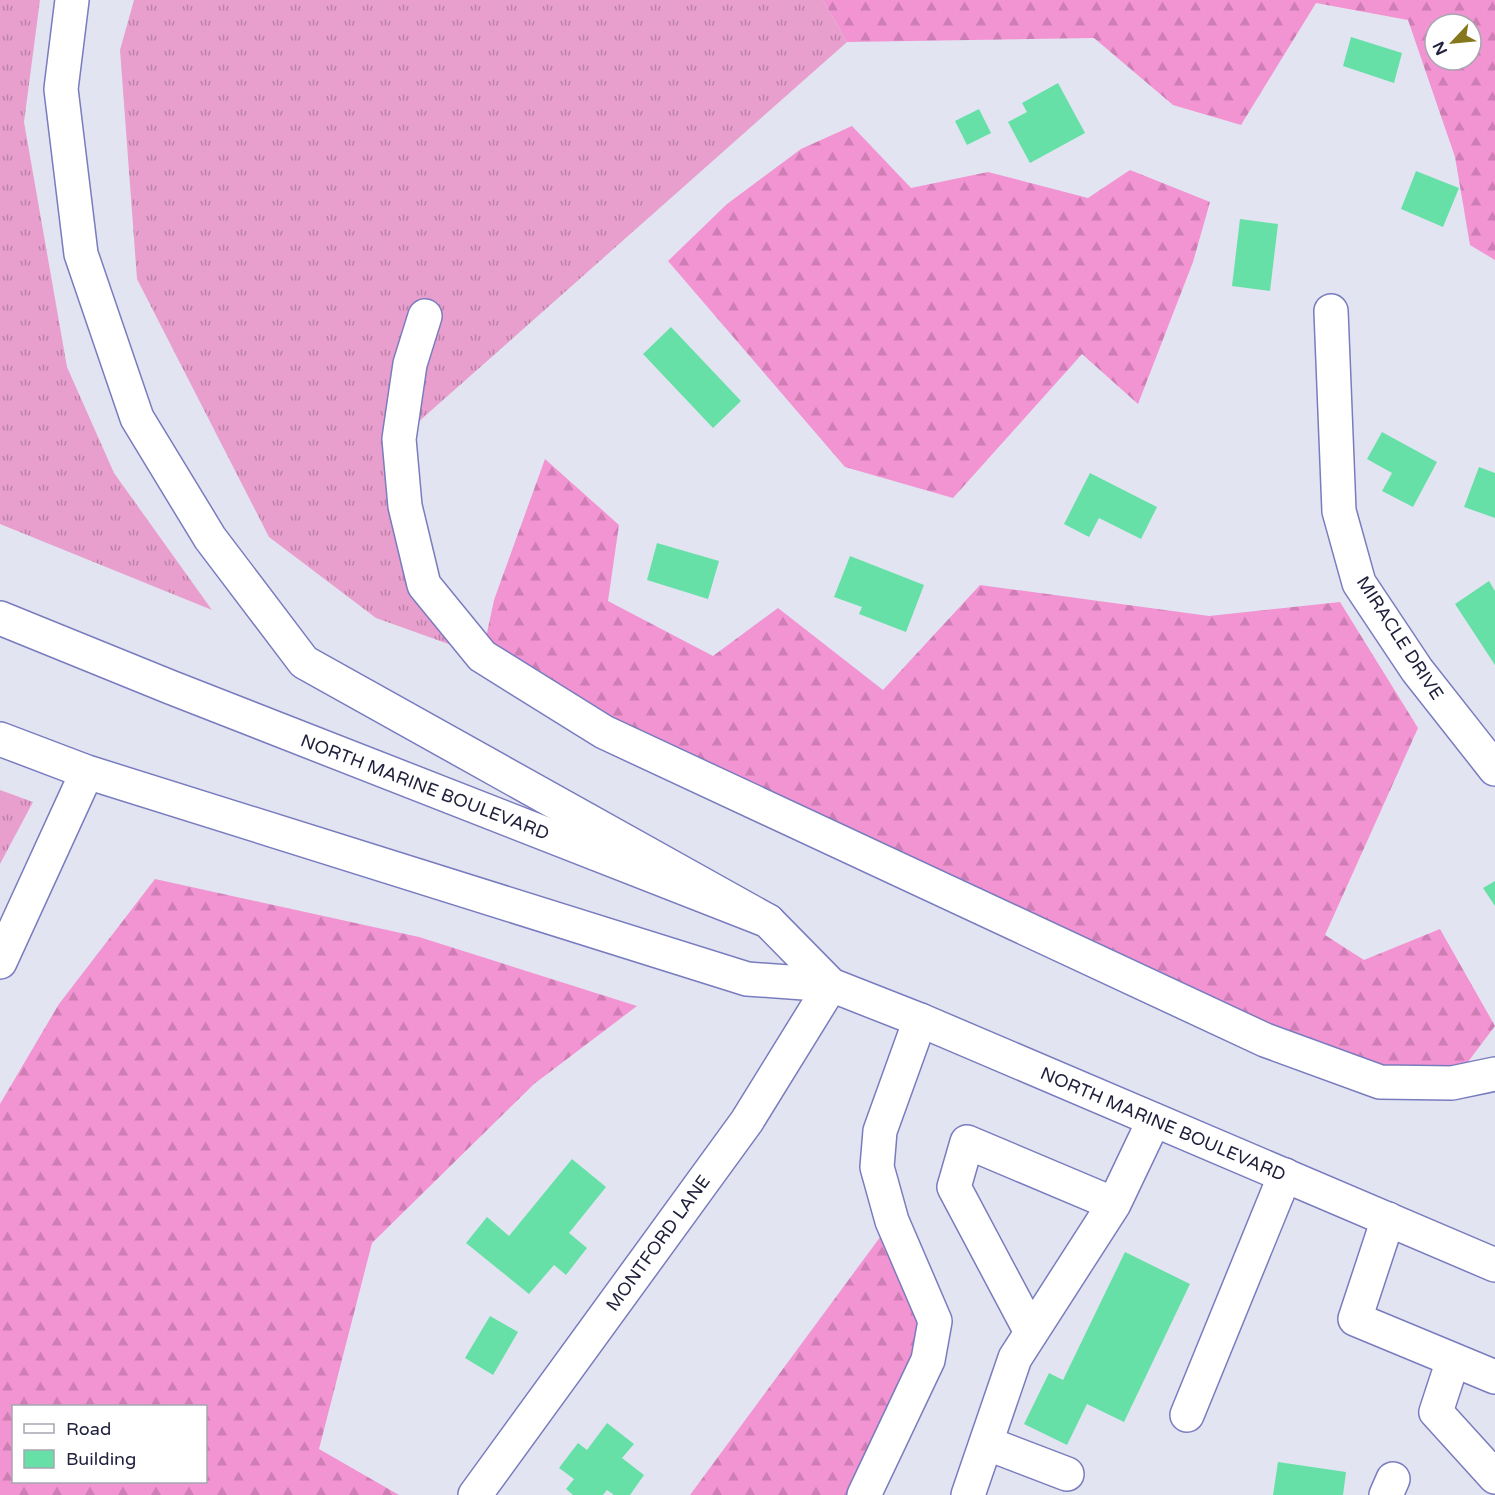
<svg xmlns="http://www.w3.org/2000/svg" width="1495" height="1495" viewBox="0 0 1495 1495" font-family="'Varela Round',sans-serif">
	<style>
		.grass { fill: url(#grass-tufts) }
		.forest { fill: url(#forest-firs); fill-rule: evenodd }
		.building { fill: #67e0a7 }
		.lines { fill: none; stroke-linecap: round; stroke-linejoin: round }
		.minor-casing { stroke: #797cbe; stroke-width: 36 }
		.major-casing { stroke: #797cbe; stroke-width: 36 }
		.highway-casing { stroke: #797cbe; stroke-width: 36 }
		.minor { stroke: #fff; stroke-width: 33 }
		.major { stroke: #fff; stroke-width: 33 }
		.highway { stroke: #fff; stroke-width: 33 }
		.labels { text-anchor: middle; stroke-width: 4.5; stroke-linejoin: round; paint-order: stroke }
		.street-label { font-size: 18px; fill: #20213c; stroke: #fff }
	</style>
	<defs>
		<pattern id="grass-tufts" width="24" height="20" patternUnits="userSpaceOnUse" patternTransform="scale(1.5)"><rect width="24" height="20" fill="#e89fce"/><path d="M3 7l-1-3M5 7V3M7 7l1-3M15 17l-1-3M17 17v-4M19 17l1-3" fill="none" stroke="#bc81a8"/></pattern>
		<pattern id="forest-firs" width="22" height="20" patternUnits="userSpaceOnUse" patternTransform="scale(1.5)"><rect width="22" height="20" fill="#f293d2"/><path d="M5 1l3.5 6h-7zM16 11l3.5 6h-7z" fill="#cf7eb5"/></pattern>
	</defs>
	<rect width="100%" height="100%" fill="#e2e4f2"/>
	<!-- grass -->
	<path class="grass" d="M0,0H40L24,122L67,367L114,473L212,610L0,524Z
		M134,0H823L847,42L399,439L423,585L482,656L376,618L269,537L137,279L120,50Z
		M0,790L33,802L0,864Z"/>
	<!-- forest -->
	<path class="forest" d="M823,0H1495V260L1470,245L1455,157L1408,20L1316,3L1241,125L1173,105L1094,38L847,42ZM1435,24H1471V60H1435Z
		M852,126L911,188L988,172L1088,198L1130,170L1210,202L1193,262L1138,404L1082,354L953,498L845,467L668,261L727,204L801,149Z
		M545,459L619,525L608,601L713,656L778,608L883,690L980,585L1209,616L1340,602L1418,728L1325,935L1364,960L1440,929L1495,1026L1452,1083L1380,1082L482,656L494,600Z
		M155,879L419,937L637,1006L534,1084L372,1243L319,1449L399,1495H0V1104L59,1004ZM14,1406H206V1482H14Z
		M892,1221L935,1321L864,1495H690Z"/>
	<!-- building -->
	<path class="building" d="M1351,37L1402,53L1394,83L1343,66Z
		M1058,83L1085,133L1030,163L1008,122L1027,112L1022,103Z
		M979,109L991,133L967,145L955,121Z
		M1416,171L1459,188L1443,227L1401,209Z
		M1240,219L1278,224L1270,291L1232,286Z
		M671,327L741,401L713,428L643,354Z
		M1382,432L1437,462L1413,507L1382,491L1392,473L1367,459Z
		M1479,467L1495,473V518L1464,507Z
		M1090,473L1157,507L1141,539L1099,518L1089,537L1064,524Z
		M657,543L719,561L708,599L647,580Z
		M850,556L924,585L906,632L859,614L862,607L834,597Z
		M1489,581L1495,591V665L1455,604Z
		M1495,881V906L1483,888Z
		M572,1159L606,1187L569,1233L587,1248L566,1275L554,1265L529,1294L466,1243L487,1217L509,1236Z
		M1125,1252L1190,1284L1124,1422L1087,1404L1067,1445L1024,1424L1049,1373L1063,1380Z
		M490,1316L518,1332L493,1375L465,1358Z
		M607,1423L634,1444L622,1458L644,1475L630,1495H614L607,1490L603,1495H573L566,1489L574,1479L559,1468L578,1443L587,1450Z
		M1278,1462L1346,1472L1343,1495H1273Z"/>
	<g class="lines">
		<!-- minor casing -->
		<g class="minor-casing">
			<path id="minor" d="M1331,311L1339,511L1359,583L1417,670L1495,769
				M425,316L410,364L399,439L405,506L424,585L482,656L604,732L1265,1040L1380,1082L1452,1083L1495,1074
				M1388,1219L1355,1319L1495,1377
				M1031,1332L954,1187L967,1142L1114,1204
				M1453,1360L1436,1412L1495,1477
				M1187,1415L1285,1175
				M986,1443L1067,1474
				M475,1495L747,1121L831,985
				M864,1495L928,1360L935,1321L892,1221L877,1167L880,1131L920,1020
				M968,1495L1015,1358L1114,1204L1154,1120
				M1386,1495L1393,1479"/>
		</g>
		<!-- major casing -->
		<g class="major-casing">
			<path id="major" d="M0,618L170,687L768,921L831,985
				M0,739L87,772L747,979L831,985L920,1020L1495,1265
				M0,962L87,772"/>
		</g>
		<!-- highway casing -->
		<g class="highway-casing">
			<path id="highway" d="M72,0L61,89L81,254L137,418L210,538L304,662L768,921"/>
		</g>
		<!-- minor -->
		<use href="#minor" class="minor"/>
		<!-- major -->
		<use href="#major" class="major"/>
		<!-- highway -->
		<use href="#highway" class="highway"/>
	</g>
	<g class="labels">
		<!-- street labels -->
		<g class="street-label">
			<text transform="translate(1400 638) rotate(57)" y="6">MIRACLE DRIVE</text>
			<text transform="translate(425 787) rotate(21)" y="6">NORTH MARINE BOULEVARD</text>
			<text transform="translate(1163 1124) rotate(23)" y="6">NORTH MARINE BOULEVARD</text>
			<text transform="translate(658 1243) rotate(-54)" y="6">MONTFORD LANE</text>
		</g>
	</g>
	<!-- legend -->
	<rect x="12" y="1405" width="195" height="78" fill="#ffffff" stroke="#a6a6b1" stroke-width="1.5"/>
	<rect x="24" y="1424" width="30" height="9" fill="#ffffff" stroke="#a6a6b1" stroke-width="1.5"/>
	<text x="66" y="1435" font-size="18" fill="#20213c">Road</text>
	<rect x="24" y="1450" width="30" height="18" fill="#67e0a7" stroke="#a6a6b1" stroke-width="1.5"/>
	<text x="66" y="1465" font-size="18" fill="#20213c">Building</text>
	<!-- north arrow -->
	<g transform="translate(1453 42) rotate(244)"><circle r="28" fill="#ffffff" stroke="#a6a6b1" stroke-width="1.5"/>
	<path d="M0-4.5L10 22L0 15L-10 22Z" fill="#85771b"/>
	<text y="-9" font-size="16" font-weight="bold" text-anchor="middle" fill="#20213c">N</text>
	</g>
</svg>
